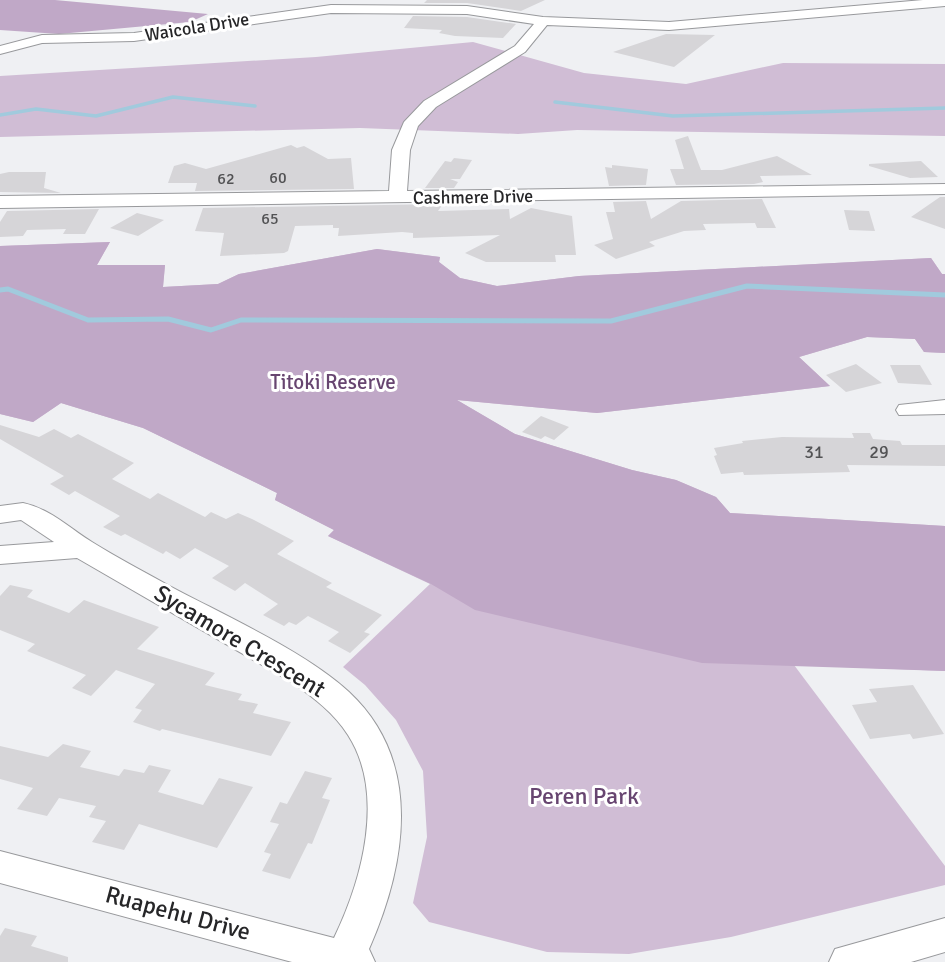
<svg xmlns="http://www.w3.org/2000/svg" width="945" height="962" viewBox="0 0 945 962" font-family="Signika,sans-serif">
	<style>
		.green { fill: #d0bdd5 }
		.forest { fill: #c0a8c7 }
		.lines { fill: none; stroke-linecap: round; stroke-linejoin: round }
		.stream-far1 { stroke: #a1cadd; stroke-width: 3.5 }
		.stream { stroke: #a1cadd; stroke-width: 5 }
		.building { fill: #d6d5d8 }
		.minor-casing { stroke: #98999c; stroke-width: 2 }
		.minor { fill: #fff; fill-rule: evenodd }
		.labels { text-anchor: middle; stroke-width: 6; stroke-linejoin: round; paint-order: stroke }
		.far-number-label { font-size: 16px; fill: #525254 }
		.far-street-label { font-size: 18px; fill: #262628; stroke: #fff }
		.number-label { font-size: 18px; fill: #525254 }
		.park-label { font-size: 21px; fill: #674570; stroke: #fff }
		.near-street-label { font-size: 24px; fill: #262628; stroke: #fff }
		.near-park-label { font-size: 24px; fill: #674570; stroke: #fff }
	</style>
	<rect width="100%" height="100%" fill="#eff0f3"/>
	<!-- green -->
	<path class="green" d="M473,42L584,73L686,84L783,63L945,64V136L577,130L518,134L360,128L0,137V76L316,57Z
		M110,242L97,265H165L163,287L218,284L239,274L377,249L440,257L439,262L460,278L497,286L579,276L931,258L942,274H945V353L924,352L915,339L867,337L799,357L830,386L597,413L457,400L515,434L632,470L676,480L716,497L730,513L945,526V671L794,665L945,866V885L731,937L629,954L547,952L429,922L413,903L427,837L423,771L396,720L365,685L343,667L430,584L328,536L334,530L275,500L277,493L143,428L61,403L33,422L0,414V246Z"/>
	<!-- forest -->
	<path class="forest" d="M0,0H55L208,14L190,22L59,34L0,30Z
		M110,242L97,265H165L163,287L218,284L239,274L377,249L440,257L439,262L460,278L497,286L579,276L931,258L942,274H945V353L924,352L915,339L867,337L799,357L830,386L597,413L457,400L515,434L632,470L676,480L716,497L730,513L945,526V671L702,663L475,610L431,584L328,536L334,530L275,500L277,493L143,428L61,403L33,422L0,414V246Z"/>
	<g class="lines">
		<!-- stream-far1 -->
		<path class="stream-far1" d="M555,102L673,116L945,108
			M0,115L36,109L96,116L173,97L255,106"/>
		<!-- stream -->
		<path class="stream" d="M0,290L8,289L88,320L168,319L211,330L241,320L611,321L747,286L945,295"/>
	</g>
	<!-- building -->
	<path class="building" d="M427,0H545L521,11L467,3H424Z
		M413,16L467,17L516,24L503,38L455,36L439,33L442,30L404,28Z
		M666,34L715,35L674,67L613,52Z
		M688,136L701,170H722L777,156L812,175L760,176L763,182L754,184L676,185L670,169H684L675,140Z
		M291,145L297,148L304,146L328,159L351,158L354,189L195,191L197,183H168L174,166L185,163L206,169Z
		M454,158L472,160L460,179H450L458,182L454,188H425L445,161L451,162Z
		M921,161L938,177L910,178L869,166V164Z
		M612,165L648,169L646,185L609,186L605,167L612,168Z
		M9,172H46L44,188L61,193L0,192V174Z
		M940,197H945V229L911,217Z
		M762,199L776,228H757L755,223L703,224L706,230L684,231L649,242L655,246L616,259L594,245L613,239L606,212H615L613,202L646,201L651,219L681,201Z
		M443,204L438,211L509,209L510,219L531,208L572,216L576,255H555L556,262H486L465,253L500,235L413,238V233L402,232L338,236L339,228H333V225L295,226L288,251L284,253L220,256L224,233L195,231L203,208Z
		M99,209L85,234H63L66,229L27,230L23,236L0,237V222L7,211Z
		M844,210L869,211L875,231L849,230Z
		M137,213L164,220L138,236L110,228Z
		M856,364L882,383L846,392L826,375Z
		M890,365H920L932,385L898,383Z
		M541,416L569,427L554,440L545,436L541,439L522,432Z
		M0,425L39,437L54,429L71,438L78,434L134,463L112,479L150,499L158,493L205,517L211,512L226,519L238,513L252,519L294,541L277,554L332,583L326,587L382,615L364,632L370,634L350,653L328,641L339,632L308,616L296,625L289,622L284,626L263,615L278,604L245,583L235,591L212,578L229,566L195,548L180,559L166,551L163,554L125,534L121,536L103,527L120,516L75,491L69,495L50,484L64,476L0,439Z
		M852,433H870L873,439L900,441L902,445H945V466L847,465L850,472L744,475L743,472L721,474L714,456L717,455L714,448L743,443L742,441L782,437L854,438Z
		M10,585L33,590L27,597L69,613L84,600L159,627L137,649L215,673L205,685L242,694L238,700L258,704L253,713L291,722L271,756L162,729L160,731L133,722L142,710L135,708L155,684L116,670L91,696L72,688L86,675L27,651L35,644L0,630V596Z
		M913,685L944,734L913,739L910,734L870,739L852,705L877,702L869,689Z
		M63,744L91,751L80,767L119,776L124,769L144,773L149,765L171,770L158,792L203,805L219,778L253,787L217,848L139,824L124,850L92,842L106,821L89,817L96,806L59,798L47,816L17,809L33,788L0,779V746L48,757Z
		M305,771L332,778L322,798L330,800L312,844L308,843L290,879L262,871L271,854L264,852L279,824L270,822L280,802L287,804Z
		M5,928L37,936L31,946L68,957V962H0V936Z"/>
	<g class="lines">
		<!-- minor casing -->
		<g class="minor-casing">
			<path id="minor" d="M923,0H945V6L669,30L547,25L525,52L436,107L418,126L410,150L407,191L945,184V194L0,208V196L389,191L392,150L404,122L424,101L515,46L534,24L467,14L331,13L134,41L42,43L0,54V46L42,35L134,33L331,5L467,6L543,17L669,22Z
				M945,400V414L899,415L896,410L899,405Z
				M23,503C51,509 69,528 92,542C116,557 141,570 166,584C221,614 305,651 349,692C424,762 406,865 369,949L375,962H292L0,883V851L334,938C362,880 386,794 348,735C334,713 314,698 293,683L77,558L0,564V546L54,542L21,520L0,523V506Z
				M945,918V952L911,962H829L835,949Z"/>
		</g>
		<!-- minor -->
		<use href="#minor" class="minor"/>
	</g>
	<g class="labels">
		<!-- far-number labels -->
		<g class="far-number-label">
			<text x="278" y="183">60</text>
			<text x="226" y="184">62</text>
			<text x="270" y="224">65</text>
		</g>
		<!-- far-street labels -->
		<g class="far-street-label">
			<text transform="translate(197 27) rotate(-9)" y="6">Waicola Drive</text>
			<text transform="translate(473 197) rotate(-1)" y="6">Cashmere Drive</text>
		</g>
		<!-- number labels -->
		<g class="number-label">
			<text x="814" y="458">31</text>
			<text x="879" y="458">29</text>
		</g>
		<!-- park labels -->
		<g class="park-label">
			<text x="333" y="389">Titoki Reserve</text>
		</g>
		<!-- near-street labels -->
		<g class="near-street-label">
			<text transform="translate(240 641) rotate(31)" y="8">Sycamore Crescent</text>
			<text transform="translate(178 913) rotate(15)" y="8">Ruapehu Drive</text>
		</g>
		<!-- near-park labels -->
		<g class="near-park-label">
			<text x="584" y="804">Peren Park</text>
		</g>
	</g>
</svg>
